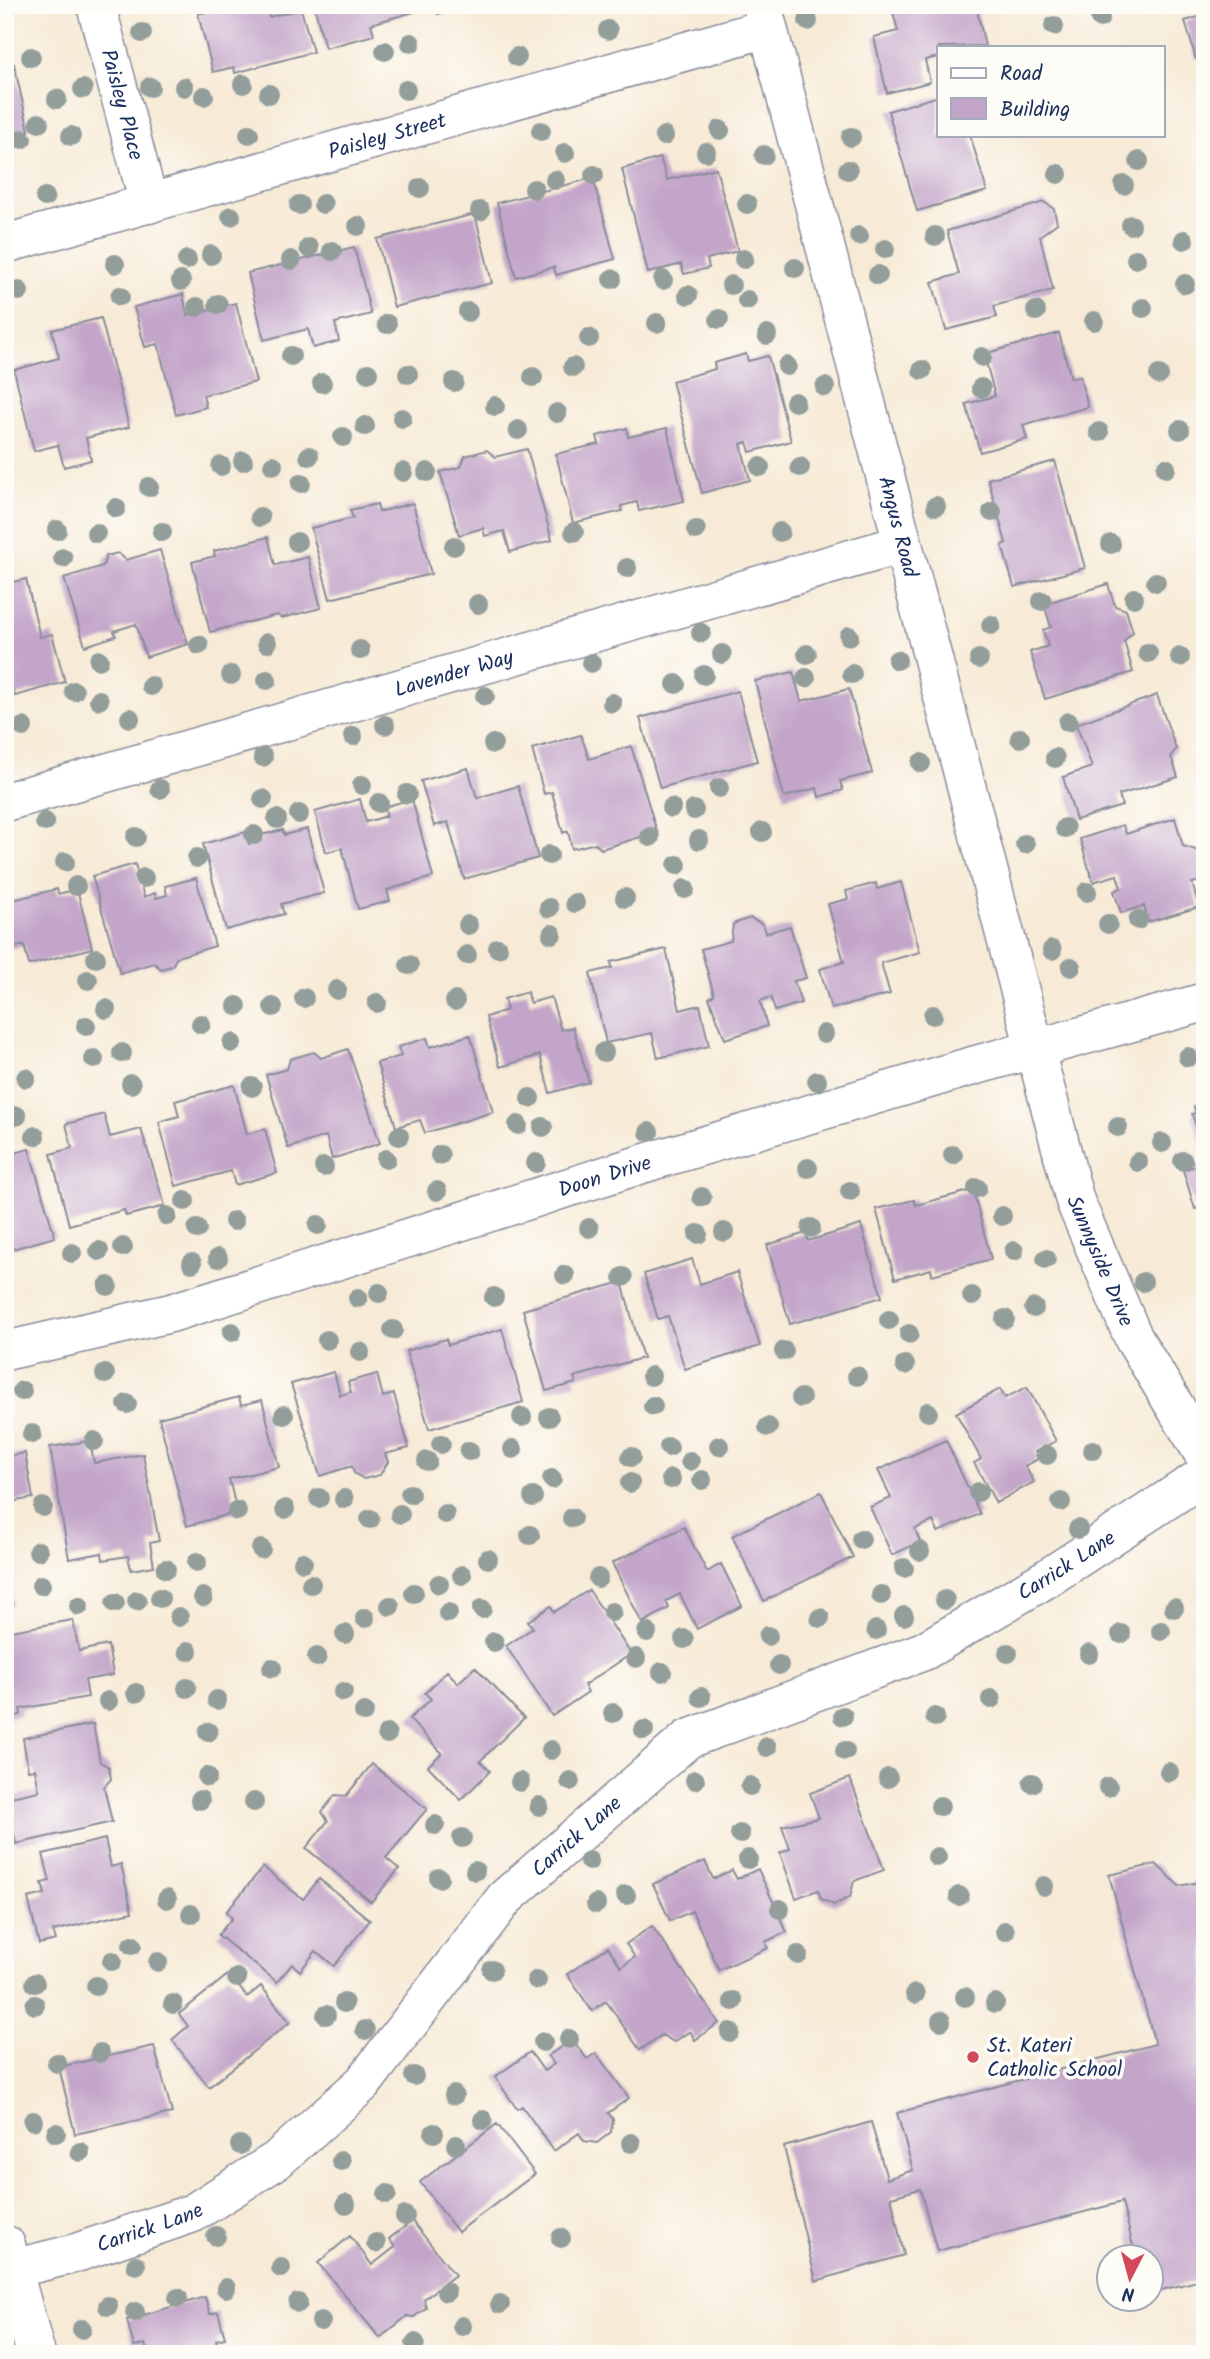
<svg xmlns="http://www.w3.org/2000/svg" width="1210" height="2359" viewBox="0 0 1210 2359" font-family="Kalam,sans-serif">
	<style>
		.building { fill: #c3a5c9 }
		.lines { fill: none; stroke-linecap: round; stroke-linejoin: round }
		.minor-casing { stroke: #898c9a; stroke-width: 41 }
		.tertiary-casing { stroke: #898c9a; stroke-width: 41 }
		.minor { stroke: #fff; stroke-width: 38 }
		.tertiary { stroke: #fff; stroke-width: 38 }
		.tree { fill: #939e9b }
		.poi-dot { fill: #d1495b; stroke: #fdfcf7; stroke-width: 2.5 }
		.labels { text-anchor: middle; stroke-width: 7; stroke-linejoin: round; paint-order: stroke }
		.street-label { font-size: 21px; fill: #1b2f5e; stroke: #fdfcf7 }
		.poi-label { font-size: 21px; fill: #1b2f5e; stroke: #fdfcf7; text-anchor: start }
	</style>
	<rect width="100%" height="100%" fill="#fdfcf7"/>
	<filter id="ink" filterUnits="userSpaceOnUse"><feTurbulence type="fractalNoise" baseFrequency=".0143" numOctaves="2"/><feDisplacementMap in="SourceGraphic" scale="14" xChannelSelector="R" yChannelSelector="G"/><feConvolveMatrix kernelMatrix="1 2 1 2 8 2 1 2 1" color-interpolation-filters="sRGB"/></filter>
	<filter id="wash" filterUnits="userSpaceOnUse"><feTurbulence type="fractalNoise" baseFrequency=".00686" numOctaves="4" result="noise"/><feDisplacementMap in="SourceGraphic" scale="28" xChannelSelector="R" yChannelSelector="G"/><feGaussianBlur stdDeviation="1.57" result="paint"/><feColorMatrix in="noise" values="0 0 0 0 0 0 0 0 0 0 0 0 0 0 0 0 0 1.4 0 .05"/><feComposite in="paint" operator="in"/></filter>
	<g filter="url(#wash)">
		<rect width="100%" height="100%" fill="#f7ead6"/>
		<g id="blocks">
			<!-- building -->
			<path class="building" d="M219,5H265L269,17L301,9L313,52L235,73L234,67L213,72L198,14L219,9Z
				M314,5H415L417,11L371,24L374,35L325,48Z
				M436,5H466V6L438,14Z
				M891,5H976L985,46L939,47V57L925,60L930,82L887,93L874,37L898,31Z
				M1205,15V56L1196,59L1185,21Z
				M14,64L29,131L5,137V66Z
				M939,96V135H970L987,191L917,211L888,111Z
				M660,158L667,180L716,168L738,251L707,259L709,268L684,274L681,264L648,273L622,169Z
				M593,178L615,259L556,275L554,267L516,277L497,203Z
				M1044,202L1054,209L1057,223L1040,236L1053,290L994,306L997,317L946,330L932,282L959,274L947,231Z
				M475,214L492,283L394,307L377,239Z
				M354,247L371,314L335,323L339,341L313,348L308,329L264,340L248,273Z
				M183,294L187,315L236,303L256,382L203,395L206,407L176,415L158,344L145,347L134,307Z
				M101,318L129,427L86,438L91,460L64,467L58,445L34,451L14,370L59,358L52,330Z
				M1059,333L1071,378L1080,376L1088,407L1023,425L1027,439L980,452L966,404L995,396L984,354Z
				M746,354L748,361L768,356L791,441L750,452L747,442L741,444L750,480L702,493L672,381L715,369L714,363Z
				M627,428L628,437L667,428L684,501L639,511L637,502L621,506L622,511L573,523L556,454L599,444L597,436Z
				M527,449L552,540L510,552L504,531L485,536L483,528L459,535L440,472L461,467L465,456L487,450L495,457Z
				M1055,461L1085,568L1014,587L1002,545L1006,543L988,479Z
				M413,503L431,574L330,599L311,528L353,518L350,510L377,504L379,512Z
				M268,537L275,565L308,557L321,608L282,618L277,615L210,632L192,562L215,556L214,551Z
				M160,550L188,644L146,657L136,624L114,631L116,636L85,646L64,578L103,566L106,556L118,553L126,560Z
				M26,579L40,637L52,634L65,682L15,696L5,668V584Z
				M1108,584L1115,606L1126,610L1133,632L1124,641L1133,672L1045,699L1030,652L1048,646L1043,630L1051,627L1044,604Z
				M793,672L801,701L849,689L872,773L840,781L843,790L819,797L817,788L784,797L755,681Z
				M738,691L757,761L660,788L640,718Z
				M1157,695L1176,749L1171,756L1178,777L1119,795L1122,806L1076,820L1063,777L1092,767L1076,724Z
				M581,735L589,759L631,746L657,832L601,849L595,843L572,849L568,831L563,833L552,792L544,794L532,749Z
				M468,768L477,798L518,786L538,858L464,879L448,822L434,826L421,781Z
				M360,799L366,822L387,816L384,807L412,799L433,877L387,890L390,901L358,909L342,848L326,852L315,812Z
				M1175,818L1183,846L1199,851L1205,860L1201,881L1192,883L1199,907L1148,922L1144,906L1121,913L1114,891L1121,888L1117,875L1093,882L1080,839L1123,825L1126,834Z
				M307,829L324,893L281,904L284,914L226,930L203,844L246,832L249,844L262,840L261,835L283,830L284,835Z
				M135,864L144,897L155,893L156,898L167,895L165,886L196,878L215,946L177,957L172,966L161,969L154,963L120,973L92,876Z
				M901,882L920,952L881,963L890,994L831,1009L820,969L844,962L828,904L848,899L846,891L876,883L877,889Z
				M57,889L58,894L77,889L92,948L29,965L24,945L5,950V902Z
				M750,918L763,924L766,933L790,926L806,978L794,981L801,1003L775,1011L771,997L760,1001L767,1026L725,1039L709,998L714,995L701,949L731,941L733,924Z
				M666,949L680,1010L700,1005L709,1046L658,1058L652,1033L606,1043L590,973L612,968L611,962Z
				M527,992L530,1003L551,997L561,1030L573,1027L589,1082L550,1093L540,1055L500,1067L486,1017L507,1010L504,999Z
				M470,1035L493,1112L425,1133L420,1120L396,1127L377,1063L401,1056L398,1047L427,1038L430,1047Z
				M348,1049L380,1143L332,1159L326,1136L288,1148L266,1075L287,1069L290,1059L314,1052L321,1058Z
				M234,1085L247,1134L265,1129L277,1173L235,1185L231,1171L176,1186L159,1122L179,1116L175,1101Z
				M1205,1104V1151H1204L1192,1114L1196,1113L1194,1107Z
				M104,1114L110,1137L141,1129L165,1206L126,1216L124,1210L69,1225L51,1154L72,1148L66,1124Z
				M29,1149L55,1237L9,1250L5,1236V1156Z
				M1205,1163V1206L1195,1209L1183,1170Z
				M973,1190L991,1259L932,1275L931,1269L895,1279L876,1209L914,1200L916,1205Z
				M861,1225L882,1297L790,1324L767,1245L806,1233L808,1241Z
				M692,1259L700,1284L737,1272L760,1346L685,1369L668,1316L658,1319L644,1274Z
				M622,1282L643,1358L574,1377L576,1383L546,1391L523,1310Z
				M502,1329L523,1402L429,1429L406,1351L446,1339L448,1345Z
				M334,1372L340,1395L351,1392L348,1382L377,1374L383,1397L394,1394L409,1448L385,1454L388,1462L380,1475L364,1479L354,1473L352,1466L320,1476L291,1384Z
				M1027,1387L1056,1441L1035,1452L1038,1459L1025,1466L1034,1482L996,1503L974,1463L981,1459L956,1413L1000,1389L1005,1398Z
				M239,1397L241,1405L262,1400L279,1467L229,1479L237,1512L187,1526L159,1418Z
				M946,1440L980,1514L938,1532L933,1521L915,1529L920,1542L892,1555L870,1507L891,1498L878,1470Z
				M90,1441L94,1463L143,1454L159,1541L150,1543L154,1566L131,1570L128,1556L103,1560L102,1553L69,1559L50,1447Z
				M25,1453L33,1498L5,1503V1457Z
				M821,1492L853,1557L764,1601L732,1536Z
				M684,1527L707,1572L721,1564L742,1606L697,1629L680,1594L666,1601L669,1608L642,1623L612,1563Z
				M5,1568L13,1605L5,1606Z
				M589,1590L631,1654L584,1685L588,1692L552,1716L506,1646L533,1628L528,1621L551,1606L554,1612Z
				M73,1620L79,1651L108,1645L113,1675L85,1680L88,1697L20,1709L21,1715L5,1718V1632Z
				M475,1667L524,1718L480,1761L490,1771L461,1800L428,1766L442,1753L409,1719L431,1699L425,1693L447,1671L458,1683Z
				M93,1724L100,1762L109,1767L111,1779L104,1787L112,1822L16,1844L6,1798L39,1791L35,1769L28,1770L23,1738Z
				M372,1764L427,1809L386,1858L399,1869L371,1902L306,1848L328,1821L322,1812L335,1795L346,1796Z
				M850,1778L884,1870L854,1881L850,1897L834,1905L821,1899L818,1890L796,1898L780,1853L790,1849L782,1826L819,1818L810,1793Z
				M105,1839L111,1867L121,1864L132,1912L53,1931L56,1940L39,1944L28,1898L45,1894L42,1883L50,1881L43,1854Z
				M705,1861L713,1879L732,1870L737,1879L758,1869L787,1932L765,1942L768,1948L719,1970L692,1911L670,1921L653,1884Z
				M1156,1864L1179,1886L1205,1881V2279L1150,2293V2258H1136L1122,2202L937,2251L920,2189L891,2197L904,2255L816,2281L784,2147L871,2122L887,2179L913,2170L897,2113L1155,2044L1109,1875Z
				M263,1867L303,1899L319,1879L370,1920L334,1966L316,1951L300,1971L292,1964L277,1982L218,1935L232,1918L226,1912Z
				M652,1926L719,2023L695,2040L690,2031L674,2042L662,2035L640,2050L606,2001L592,2011L567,1974L608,1947L621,1967L635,1957L626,1944Z
				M229,1974L247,1997L261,1986L290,2022L209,2087L172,2040L188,2026L179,2014Z
				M572,2039L587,2059L596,2053L629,2098L608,2113L613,2119L611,2132L597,2143L584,2141L579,2133L554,2151L522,2106L517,2109L495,2077L530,2052L544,2071L554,2064L548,2056Z
				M154,2046L172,2113L75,2134L59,2067Z
				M497,2124L535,2174L458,2232L420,2182Z
				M412,2221L455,2275L424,2299L426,2308L414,2317L407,2316L380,2338L318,2263L350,2236L372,2265L395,2247L389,2239Z
				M205,2297L210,2314L218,2312L225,2338L216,2340L220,2354H148L145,2344L134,2347L127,2320Z"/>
		</g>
	</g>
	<g filter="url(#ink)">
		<use href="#blocks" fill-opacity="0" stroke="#898c9a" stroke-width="2"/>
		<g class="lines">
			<!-- minor casing -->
			<g class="minor-casing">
				<g id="minor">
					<path id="s1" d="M96,5L149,204"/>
					<path id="s2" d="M762,5L1035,1049"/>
					<path id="s3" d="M5,244L768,28"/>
					<path id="s4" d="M5,802L903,544"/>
					<path d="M6,2245L36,2354"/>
					<path id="s5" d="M12,2269L73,2254L193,2213L277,2160L363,2083L505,1898L688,1739L924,1651L1049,1577L1205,1475"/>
				</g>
			</g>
			<!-- tertiary casing -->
			<g class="tertiary-casing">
				<g id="tertiary">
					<path id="s6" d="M1035,1049L1075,1201L1134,1339L1205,1456"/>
					<path id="s7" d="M5,1351L171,1313L655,1160L969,1067L1205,1002"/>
				</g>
			</g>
			<!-- minor -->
			<use href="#minor" class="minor"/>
			<!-- tertiary -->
			<use href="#tertiary" class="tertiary"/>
		</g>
		<!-- trees -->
		<g class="tree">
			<circle cx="1100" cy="18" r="10"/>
			<circle cx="808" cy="21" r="10"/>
			<circle cx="1054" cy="26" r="10"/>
			<circle cx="608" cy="30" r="10"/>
			<circle cx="142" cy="33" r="10"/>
			<circle cx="411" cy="43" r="10"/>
			<circle cx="385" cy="51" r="10"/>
			<circle cx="31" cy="57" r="10"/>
			<circle cx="517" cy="57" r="10"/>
			<circle cx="243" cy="84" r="10"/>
			<circle cx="150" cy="87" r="10"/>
			<circle cx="184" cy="87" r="10"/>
			<circle cx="83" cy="89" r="10"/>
			<circle cx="406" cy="90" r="10"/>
			<circle cx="269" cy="94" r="10"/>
			<circle cx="204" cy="96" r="10"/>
			<circle cx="57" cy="99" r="10"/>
			<circle cx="39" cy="123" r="10"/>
			<circle cx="720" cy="130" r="10"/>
			<circle cx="541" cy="131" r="10"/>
			<circle cx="249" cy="134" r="10"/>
			<circle cx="71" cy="136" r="10"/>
			<circle cx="664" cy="136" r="10"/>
			<circle cx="851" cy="137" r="10"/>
			<circle cx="22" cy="139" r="10"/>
			<circle cx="706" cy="152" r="10"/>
			<circle cx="565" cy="153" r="10"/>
			<circle cx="764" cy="155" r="10"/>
			<circle cx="1139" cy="161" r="10"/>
			<circle cx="848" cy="170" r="10"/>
			<circle cx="1058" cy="174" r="10"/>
			<circle cx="594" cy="175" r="10"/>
			<circle cx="555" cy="180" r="10"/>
			<circle cx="1124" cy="185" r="10"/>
			<circle cx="420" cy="188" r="10"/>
			<circle cx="534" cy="189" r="10"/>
			<circle cx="45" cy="197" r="10"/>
			<circle cx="323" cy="204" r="10"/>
			<circle cx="747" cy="204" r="10"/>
			<circle cx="299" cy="205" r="10"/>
			<circle cx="480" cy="211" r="10"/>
			<circle cx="231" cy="216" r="10"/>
			<circle cx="1131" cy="225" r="10"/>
			<circle cx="358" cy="226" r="10"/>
			<circle cx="859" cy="236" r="10"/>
			<circle cx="935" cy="236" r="10"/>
			<circle cx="1184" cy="240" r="10"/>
			<circle cx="309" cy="248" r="10"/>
			<circle cx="885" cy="249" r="10"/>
			<circle cx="332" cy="251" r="10"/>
			<circle cx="211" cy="255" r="10"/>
			<circle cx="744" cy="259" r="10"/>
			<circle cx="1136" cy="259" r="10"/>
			<circle cx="187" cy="260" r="10"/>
			<circle cx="291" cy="260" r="10"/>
			<circle cx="115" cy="264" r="10"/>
			<circle cx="795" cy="268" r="10"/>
			<circle cx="878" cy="275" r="10"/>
			<circle cx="612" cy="279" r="10"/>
			<circle cx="663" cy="280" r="10"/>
			<circle cx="181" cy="281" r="10"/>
			<circle cx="1185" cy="284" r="10"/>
			<circle cx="731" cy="285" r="10"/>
			<circle cx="19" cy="291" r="10"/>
			<circle cx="688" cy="295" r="10"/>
			<circle cx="120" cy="296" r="10"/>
			<circle cx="747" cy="300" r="10"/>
			<circle cx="218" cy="304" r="10"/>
			<circle cx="197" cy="307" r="10"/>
			<circle cx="1143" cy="308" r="10"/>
			<circle cx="1036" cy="311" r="10"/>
			<circle cx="468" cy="312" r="10"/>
			<circle cx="719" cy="319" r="10"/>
			<circle cx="1094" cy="321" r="10"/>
			<circle cx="657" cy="323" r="10"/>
			<circle cx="387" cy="324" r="10"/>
			<circle cx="767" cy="335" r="10"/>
			<circle cx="589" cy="338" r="10"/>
			<circle cx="291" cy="356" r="10"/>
			<circle cx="982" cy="357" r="10"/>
			<circle cx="787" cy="366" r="10"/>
			<circle cx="573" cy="367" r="10"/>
			<circle cx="922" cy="370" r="10"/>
			<circle cx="368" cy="373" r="10"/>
			<circle cx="408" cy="374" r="10"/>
			<circle cx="1159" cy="375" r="10"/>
			<circle cx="533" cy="377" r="10"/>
			<circle cx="454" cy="382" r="10"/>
			<circle cx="322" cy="383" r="10"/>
			<circle cx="825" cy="387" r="10"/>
			<circle cx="981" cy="388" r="10"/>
			<circle cx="795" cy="402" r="10"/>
			<circle cx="495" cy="406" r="10"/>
			<circle cx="557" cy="413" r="10"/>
			<circle cx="402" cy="418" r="10"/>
			<circle cx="365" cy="426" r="10"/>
			<circle cx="518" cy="430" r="10"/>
			<circle cx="1180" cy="430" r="10"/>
			<circle cx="1099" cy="432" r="10"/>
			<circle cx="343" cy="437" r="10"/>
			<circle cx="309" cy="456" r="10"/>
			<circle cx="243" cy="461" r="10"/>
			<circle cx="273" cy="465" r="10"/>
			<circle cx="221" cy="466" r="10"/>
			<circle cx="760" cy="467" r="10"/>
			<circle cx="800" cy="467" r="10"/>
			<circle cx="1166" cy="468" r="10"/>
			<circle cx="403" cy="472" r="10"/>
			<circle cx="427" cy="472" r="10"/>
			<circle cx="301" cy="483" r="10"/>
			<circle cx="149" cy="487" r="10"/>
			<circle cx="936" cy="506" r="10"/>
			<circle cx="116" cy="508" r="10"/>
			<circle cx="992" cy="512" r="10"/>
			<circle cx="260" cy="517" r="10"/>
			<circle cx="57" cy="530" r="10"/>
			<circle cx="696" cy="530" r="10"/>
			<circle cx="162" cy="532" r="10"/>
			<circle cx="574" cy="532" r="10"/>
			<circle cx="780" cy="532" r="10"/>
			<circle cx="96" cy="533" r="10"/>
			<circle cx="297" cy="542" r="10"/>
			<circle cx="1111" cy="544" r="10"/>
			<circle cx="454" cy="546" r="10"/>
			<circle cx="63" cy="558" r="10"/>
			<circle cx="627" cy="568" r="10"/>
			<circle cx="1156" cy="582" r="10"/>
			<circle cx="1134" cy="598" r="10"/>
			<circle cx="1042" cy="601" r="10"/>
			<circle cx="478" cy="604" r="10"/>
			<circle cx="991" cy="625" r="10"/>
			<circle cx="701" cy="633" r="10"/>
			<circle cx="849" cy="636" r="10"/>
			<circle cx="267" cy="643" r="10"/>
			<circle cx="199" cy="645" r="10"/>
			<circle cx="360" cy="650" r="10"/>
			<circle cx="1148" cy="653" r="10"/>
			<circle cx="722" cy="654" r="10"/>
			<circle cx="807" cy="654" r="10"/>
			<circle cx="1180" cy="657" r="10"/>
			<circle cx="979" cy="659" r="10"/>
			<circle cx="99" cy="660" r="10"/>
			<circle cx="897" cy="660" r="10"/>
			<circle cx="591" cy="663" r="10"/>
			<circle cx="852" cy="674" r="10"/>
			<circle cx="231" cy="675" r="10"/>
			<circle cx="704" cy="675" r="10"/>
			<circle cx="806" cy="678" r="10"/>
			<circle cx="267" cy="680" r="10"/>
			<circle cx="676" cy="684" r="10"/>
			<circle cx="151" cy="686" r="10"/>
			<circle cx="74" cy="691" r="10"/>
			<circle cx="485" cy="696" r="10"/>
			<circle cx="99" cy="700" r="10"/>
			<circle cx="612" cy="703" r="10"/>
			<circle cx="130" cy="718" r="10"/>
			<circle cx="1068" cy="722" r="10"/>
			<circle cx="385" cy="725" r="10"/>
			<circle cx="23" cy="727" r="10"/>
			<circle cx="353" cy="736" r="10"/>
			<circle cx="1020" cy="738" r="10"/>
			<circle cx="493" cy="744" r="10"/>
			<circle cx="263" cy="757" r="10"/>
			<circle cx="1055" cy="758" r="10"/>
			<circle cx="921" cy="763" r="10"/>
			<circle cx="362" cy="785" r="10"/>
			<circle cx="719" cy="788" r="10"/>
			<circle cx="160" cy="789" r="10"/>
			<circle cx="407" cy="794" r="10"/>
			<circle cx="263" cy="799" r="10"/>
			<circle cx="379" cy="803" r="10"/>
			<circle cx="671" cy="808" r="10"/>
			<circle cx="694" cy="810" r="10"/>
			<circle cx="299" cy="814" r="10"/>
			<circle cx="277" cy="819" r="10"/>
			<circle cx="45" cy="822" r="10"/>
			<circle cx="1065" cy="828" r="10"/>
			<circle cx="762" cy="832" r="10"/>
			<circle cx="254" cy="835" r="10"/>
			<circle cx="136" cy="837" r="10"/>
			<circle cx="650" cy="837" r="10"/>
			<circle cx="699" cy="840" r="10"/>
			<circle cx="1025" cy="844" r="10"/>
			<circle cx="549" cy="855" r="10"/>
			<circle cx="197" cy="858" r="10"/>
			<circle cx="65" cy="862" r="10"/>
			<circle cx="677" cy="865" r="10"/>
			<circle cx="144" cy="878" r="10"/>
			<circle cx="76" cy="886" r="10"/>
			<circle cx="685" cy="889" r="10"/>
			<circle cx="1087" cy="892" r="10"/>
			<circle cx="625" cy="898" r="10"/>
			<circle cx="575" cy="903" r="10"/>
			<circle cx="549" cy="908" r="10"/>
			<circle cx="1138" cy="920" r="10"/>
			<circle cx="1108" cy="924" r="10"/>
			<circle cx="468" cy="925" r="10"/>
			<circle cx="552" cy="934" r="10"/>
			<circle cx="498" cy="948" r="10"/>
			<circle cx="1052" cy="950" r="10"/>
			<circle cx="467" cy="955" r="10"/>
			<circle cx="96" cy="958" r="10"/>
			<circle cx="409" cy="965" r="10"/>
			<circle cx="1071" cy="967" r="10"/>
			<circle cx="88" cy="980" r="10"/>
			<circle cx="337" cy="990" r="10"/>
			<circle cx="304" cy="998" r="10"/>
			<circle cx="455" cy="1001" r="10"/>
			<circle cx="377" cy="1003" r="10"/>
			<circle cx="237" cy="1006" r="10"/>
			<circle cx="273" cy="1007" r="10"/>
			<circle cx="106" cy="1009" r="10"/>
			<circle cx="933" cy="1015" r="10"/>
			<circle cx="201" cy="1024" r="10"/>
			<circle cx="86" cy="1026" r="10"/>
			<circle cx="824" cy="1034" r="10"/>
			<circle cx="232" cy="1043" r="10"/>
			<circle cx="604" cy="1052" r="10"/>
			<circle cx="122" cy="1053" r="10"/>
			<circle cx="1188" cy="1057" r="10"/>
			<circle cx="94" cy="1059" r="10"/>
			<circle cx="26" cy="1078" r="10"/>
			<circle cx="817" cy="1081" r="10"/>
			<circle cx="131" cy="1084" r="10"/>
			<circle cx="252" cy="1087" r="10"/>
			<circle cx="530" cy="1098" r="10"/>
			<circle cx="17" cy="1116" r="10"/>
			<circle cx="518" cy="1125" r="10"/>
			<circle cx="543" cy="1127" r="10"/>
			<circle cx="1118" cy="1127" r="10"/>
			<circle cx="649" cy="1132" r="10"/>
			<circle cx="35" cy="1136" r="10"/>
			<circle cx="399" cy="1136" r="10"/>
			<circle cx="1162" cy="1143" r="10"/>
			<circle cx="440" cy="1155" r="10"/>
			<circle cx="953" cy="1155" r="10"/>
			<circle cx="386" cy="1159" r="10"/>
			<circle cx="1183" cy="1161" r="10"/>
			<circle cx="1138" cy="1162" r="10"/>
			<circle cx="536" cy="1163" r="10"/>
			<circle cx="324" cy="1167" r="10"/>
			<circle cx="808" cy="1168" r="10"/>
			<circle cx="977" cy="1188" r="10"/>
			<circle cx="437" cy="1191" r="10"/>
			<circle cx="850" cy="1191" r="10"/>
			<circle cx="702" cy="1197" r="10"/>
			<circle cx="185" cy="1201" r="10"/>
			<circle cx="167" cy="1216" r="10"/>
			<circle cx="1002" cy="1216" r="10"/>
			<circle cx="234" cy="1221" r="10"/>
			<circle cx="318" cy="1225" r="10"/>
			<circle cx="589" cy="1228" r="10"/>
			<circle cx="811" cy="1228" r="10"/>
			<circle cx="197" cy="1229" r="10"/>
			<circle cx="724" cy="1232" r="10"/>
			<circle cx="698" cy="1234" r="10"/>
			<circle cx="123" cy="1247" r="10"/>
			<circle cx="99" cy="1251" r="10"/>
			<circle cx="1014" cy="1251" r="10"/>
			<circle cx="72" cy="1253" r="10"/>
			<circle cx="218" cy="1258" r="10"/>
			<circle cx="1046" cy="1259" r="10"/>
			<circle cx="192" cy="1263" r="10"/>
			<circle cx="565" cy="1275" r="10"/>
			<circle cx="623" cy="1277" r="10"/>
			<circle cx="1143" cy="1282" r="10"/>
			<circle cx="108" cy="1286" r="10"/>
			<circle cx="379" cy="1293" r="10"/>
			<circle cx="972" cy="1296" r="10"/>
			<circle cx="494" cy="1297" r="10"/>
			<circle cx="358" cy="1298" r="10"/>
			<circle cx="1034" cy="1308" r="10"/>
			<circle cx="1005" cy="1319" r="10"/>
			<circle cx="889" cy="1320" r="10"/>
			<circle cx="393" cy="1330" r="10"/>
			<circle cx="232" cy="1332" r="10"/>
			<circle cx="909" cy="1334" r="10"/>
			<circle cx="327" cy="1340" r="10"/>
			<circle cx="784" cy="1351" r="10"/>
			<circle cx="360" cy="1352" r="10"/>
			<circle cx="905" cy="1365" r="10"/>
			<circle cx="105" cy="1374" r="10"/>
			<circle cx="651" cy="1376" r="10"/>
			<circle cx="857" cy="1376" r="10"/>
			<circle cx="22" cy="1391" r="10"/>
			<circle cx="801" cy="1398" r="10"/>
			<circle cx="127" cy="1404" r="10"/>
			<circle cx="653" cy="1406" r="10"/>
			<circle cx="928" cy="1412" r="10"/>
			<circle cx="284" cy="1415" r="10"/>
			<circle cx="522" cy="1417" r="10"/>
			<circle cx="549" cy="1417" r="10"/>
			<circle cx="768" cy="1427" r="10"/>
			<circle cx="32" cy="1434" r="10"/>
			<circle cx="94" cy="1441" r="10"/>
			<circle cx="441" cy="1444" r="10"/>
			<circle cx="719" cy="1446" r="10"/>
			<circle cx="669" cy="1447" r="10"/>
			<circle cx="513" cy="1449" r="10"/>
			<circle cx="1093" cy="1450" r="10"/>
			<circle cx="469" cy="1451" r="10"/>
			<circle cx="1047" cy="1455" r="10"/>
			<circle cx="631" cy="1457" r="10"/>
			<circle cx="427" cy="1461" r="10"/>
			<circle cx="690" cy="1461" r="10"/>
			<circle cx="552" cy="1479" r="10"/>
			<circle cx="671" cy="1479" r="10"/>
			<circle cx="702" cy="1480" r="10"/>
			<circle cx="630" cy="1483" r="10"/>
			<circle cx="978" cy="1492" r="10"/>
			<circle cx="410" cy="1494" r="10"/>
			<circle cx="533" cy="1497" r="10"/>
			<circle cx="319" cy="1498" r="10"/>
			<circle cx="344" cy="1499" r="10"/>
			<circle cx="1061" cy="1502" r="10"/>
			<circle cx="43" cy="1507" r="10"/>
			<circle cx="285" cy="1509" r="10"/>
			<circle cx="237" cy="1511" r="10"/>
			<circle cx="400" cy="1514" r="10"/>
			<circle cx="445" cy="1514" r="10"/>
			<circle cx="572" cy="1518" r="10"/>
			<circle cx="370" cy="1519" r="10"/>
			<circle cx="1078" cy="1529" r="10"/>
			<circle cx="530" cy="1535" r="10"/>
			<circle cx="861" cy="1539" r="10"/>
			<circle cx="261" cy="1549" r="10"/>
			<circle cx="38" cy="1551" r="10"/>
			<circle cx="920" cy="1551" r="10"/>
			<circle cx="488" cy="1559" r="10"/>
			<circle cx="197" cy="1562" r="10"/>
			<circle cx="303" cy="1562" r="10"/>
			<circle cx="904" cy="1568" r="10"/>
			<circle cx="166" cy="1569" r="10"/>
			<circle cx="462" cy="1575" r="10"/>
			<circle cx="598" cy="1578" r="10"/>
			<circle cx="311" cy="1584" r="10"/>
			<circle cx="439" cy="1584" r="10"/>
			<circle cx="41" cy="1585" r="10"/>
			<circle cx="414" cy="1593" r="10"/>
			<circle cx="881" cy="1595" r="10"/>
			<circle cx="203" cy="1597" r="10"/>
			<circle cx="160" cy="1598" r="10"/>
			<circle cx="945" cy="1600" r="10"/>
			<circle cx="137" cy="1601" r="10"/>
			<circle cx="115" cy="1603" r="10"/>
			<circle cx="79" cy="1606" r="10"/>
			<circle cx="390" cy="1606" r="10"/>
			<circle cx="1174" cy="1608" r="10"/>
			<circle cx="482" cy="1609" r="10"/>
			<circle cx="612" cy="1612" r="10"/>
			<circle cx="448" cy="1613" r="10"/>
			<circle cx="904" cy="1616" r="10"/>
			<circle cx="179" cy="1617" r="10"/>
			<circle cx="365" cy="1618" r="10"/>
			<circle cx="820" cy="1618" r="10"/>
			<circle cx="876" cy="1630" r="10"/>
			<circle cx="1161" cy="1631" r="10"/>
			<circle cx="647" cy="1632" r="10"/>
			<circle cx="345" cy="1634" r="10"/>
			<circle cx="1121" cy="1634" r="10"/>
			<circle cx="768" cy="1636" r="10"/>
			<circle cx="684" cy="1639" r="10"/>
			<circle cx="494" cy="1642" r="10"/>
			<circle cx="188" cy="1651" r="10"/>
			<circle cx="1008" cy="1653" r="10"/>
			<circle cx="1089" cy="1654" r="10"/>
			<circle cx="317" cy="1657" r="10"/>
			<circle cx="636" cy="1658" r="10"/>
			<circle cx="779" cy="1665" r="10"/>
			<circle cx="272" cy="1668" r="10"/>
			<circle cx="662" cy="1672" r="10"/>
			<circle cx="187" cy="1688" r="10"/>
			<circle cx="343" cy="1692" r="10"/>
			<circle cx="136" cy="1693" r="10"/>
			<circle cx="701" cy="1697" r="10"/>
			<circle cx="991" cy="1699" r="10"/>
			<circle cx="217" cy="1700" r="10"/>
			<circle cx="108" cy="1701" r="10"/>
			<circle cx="364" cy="1712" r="10"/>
			<circle cx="613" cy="1713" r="10"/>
			<circle cx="843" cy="1716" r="10"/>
			<circle cx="935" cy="1717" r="10"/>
			<circle cx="644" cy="1730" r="10"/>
			<circle cx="208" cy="1732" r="10"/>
			<circle cx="387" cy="1734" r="10"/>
			<circle cx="767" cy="1747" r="10"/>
			<circle cx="551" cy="1750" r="10"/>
			<circle cx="845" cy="1751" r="10"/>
			<circle cx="1169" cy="1772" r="10"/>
			<circle cx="207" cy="1777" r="10"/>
			<circle cx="888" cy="1778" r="10"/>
			<circle cx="695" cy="1780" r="10"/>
			<circle cx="570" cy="1781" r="10"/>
			<circle cx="520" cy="1782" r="10"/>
			<circle cx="1032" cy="1783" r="10"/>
			<circle cx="750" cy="1786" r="10"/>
			<circle cx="1108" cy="1787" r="10"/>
			<circle cx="200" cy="1800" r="10"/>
			<circle cx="254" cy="1802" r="10"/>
			<circle cx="539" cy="1806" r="10"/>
			<circle cx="940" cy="1806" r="10"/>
			<circle cx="435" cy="1825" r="10"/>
			<circle cx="740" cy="1834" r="10"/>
			<circle cx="462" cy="1838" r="10"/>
			<circle cx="937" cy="1857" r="10"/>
			<circle cx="748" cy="1859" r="10"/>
			<circle cx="589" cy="1861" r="10"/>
			<circle cx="475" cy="1871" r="10"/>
			<circle cx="439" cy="1878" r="10"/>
			<circle cx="1044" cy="1886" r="10"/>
			<circle cx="626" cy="1895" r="10"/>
			<circle cx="959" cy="1896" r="10"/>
			<circle cx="167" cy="1899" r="10"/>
			<circle cx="596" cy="1904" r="10"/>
			<circle cx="780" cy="1909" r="10"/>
			<circle cx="191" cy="1914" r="10"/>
			<circle cx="1005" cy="1931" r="10"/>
			<circle cx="132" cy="1945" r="10"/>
			<circle cx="798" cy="1955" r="10"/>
			<circle cx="112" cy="1961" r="10"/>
			<circle cx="158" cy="1962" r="10"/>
			<circle cx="492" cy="1970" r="10"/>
			<circle cx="237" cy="1978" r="10"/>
			<circle cx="537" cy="1980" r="10"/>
			<circle cx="35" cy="1983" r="10"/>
			<circle cx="96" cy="1986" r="10"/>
			<circle cx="915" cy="1994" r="10"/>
			<circle cx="965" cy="1997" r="10"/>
			<circle cx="733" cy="2001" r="10"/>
			<circle cx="344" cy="2003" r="10"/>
			<circle cx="995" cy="2003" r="10"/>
			<circle cx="173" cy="2004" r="10"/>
			<circle cx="35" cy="2005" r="10"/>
			<circle cx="326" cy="2015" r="10"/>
			<circle cx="941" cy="2021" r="10"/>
			<circle cx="365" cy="2030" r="10"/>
			<circle cx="730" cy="2032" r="10"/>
			<circle cx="569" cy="2039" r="10"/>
			<circle cx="543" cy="2042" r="10"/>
			<circle cx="100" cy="2053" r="10"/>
			<circle cx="57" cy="2063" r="10"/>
			<circle cx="414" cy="2076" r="10"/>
			<circle cx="454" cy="2095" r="10"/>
			<circle cx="483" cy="2120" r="10"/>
			<circle cx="33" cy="2121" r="10"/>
			<circle cx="56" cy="2133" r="10"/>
			<circle cx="434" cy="2133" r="10"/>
			<circle cx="631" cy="2143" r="10"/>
			<circle cx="240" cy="2145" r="10"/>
			<circle cx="456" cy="2145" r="10"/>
			<circle cx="80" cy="2152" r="10"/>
			<circle cx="341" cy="2161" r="10"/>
			<circle cx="387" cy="2194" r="10"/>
			<circle cx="346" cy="2204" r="10"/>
			<circle cx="405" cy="2216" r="10"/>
			<circle cx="216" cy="2236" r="10"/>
			<circle cx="561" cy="2238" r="10"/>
			<circle cx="376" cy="2243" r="10"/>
			<circle cx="136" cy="2265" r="10"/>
			<circle cx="281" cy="2268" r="10"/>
			<circle cx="226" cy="2288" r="10"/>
			<circle cx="446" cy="2292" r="10"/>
			<circle cx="178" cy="2298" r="10"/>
			<circle cx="298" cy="2303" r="10"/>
			<circle cx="500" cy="2304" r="10"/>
			<circle cx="108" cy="2306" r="10"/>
			<circle cx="135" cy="2312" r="10"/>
			<circle cx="321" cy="2321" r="10"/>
			<circle cx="462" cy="2326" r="10"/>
			<circle cx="82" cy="2329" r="10"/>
			<circle cx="415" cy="2343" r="10"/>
		</g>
	</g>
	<!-- markers -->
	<circle class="poi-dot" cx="973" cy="2057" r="7"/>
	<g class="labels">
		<!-- street labels -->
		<g class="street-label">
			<text dy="7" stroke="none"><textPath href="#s1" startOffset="103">Paisley Place</textPath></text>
			<text dy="7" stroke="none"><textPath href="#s3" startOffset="397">Paisley Street</textPath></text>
			<text dy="7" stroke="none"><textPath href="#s2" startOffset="539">Angus Road</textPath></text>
			<text dy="7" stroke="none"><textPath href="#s4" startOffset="467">Lavender Way</textPath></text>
			<text dy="7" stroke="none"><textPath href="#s7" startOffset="625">Doon Drive</textPath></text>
			<text dy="7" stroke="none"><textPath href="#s6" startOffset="222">Sunnyside Drive</textPath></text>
			<text dy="7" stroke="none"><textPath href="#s5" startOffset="1298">Carrick Lane</textPath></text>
			<text dy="7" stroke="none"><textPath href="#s5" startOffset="732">Carrick Lane</textPath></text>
			<text dy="7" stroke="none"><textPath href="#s5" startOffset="144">Carrick Lane</textPath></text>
		</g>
		<!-- poi labels -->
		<g class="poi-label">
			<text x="987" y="2052">St. Kateri<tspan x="987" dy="24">Catholic School</tspan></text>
		</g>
	</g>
	<!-- margin -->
	<rect width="1210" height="2359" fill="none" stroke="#fdfcf7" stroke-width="28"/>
	<!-- legend -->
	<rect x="937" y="46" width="228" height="91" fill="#fdfcf7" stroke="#a3aaba" stroke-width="2"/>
	<rect x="951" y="68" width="35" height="10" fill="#ffffff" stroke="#a3aaba" stroke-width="2"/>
	<text x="1000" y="80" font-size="21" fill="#1b2f5e">Road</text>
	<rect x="951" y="98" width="35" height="21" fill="#c3a5c9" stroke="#a3aaba" stroke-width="2"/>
	<text x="1000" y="116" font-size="21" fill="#1b2f5e">Building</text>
	<!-- north arrow -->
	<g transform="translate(1130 2278) rotate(186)"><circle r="33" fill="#fdfcf7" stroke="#a3aaba" stroke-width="2"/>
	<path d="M0-5L12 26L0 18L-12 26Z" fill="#d1495b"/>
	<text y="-10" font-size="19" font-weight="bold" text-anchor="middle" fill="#1b2f5e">N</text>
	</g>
</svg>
